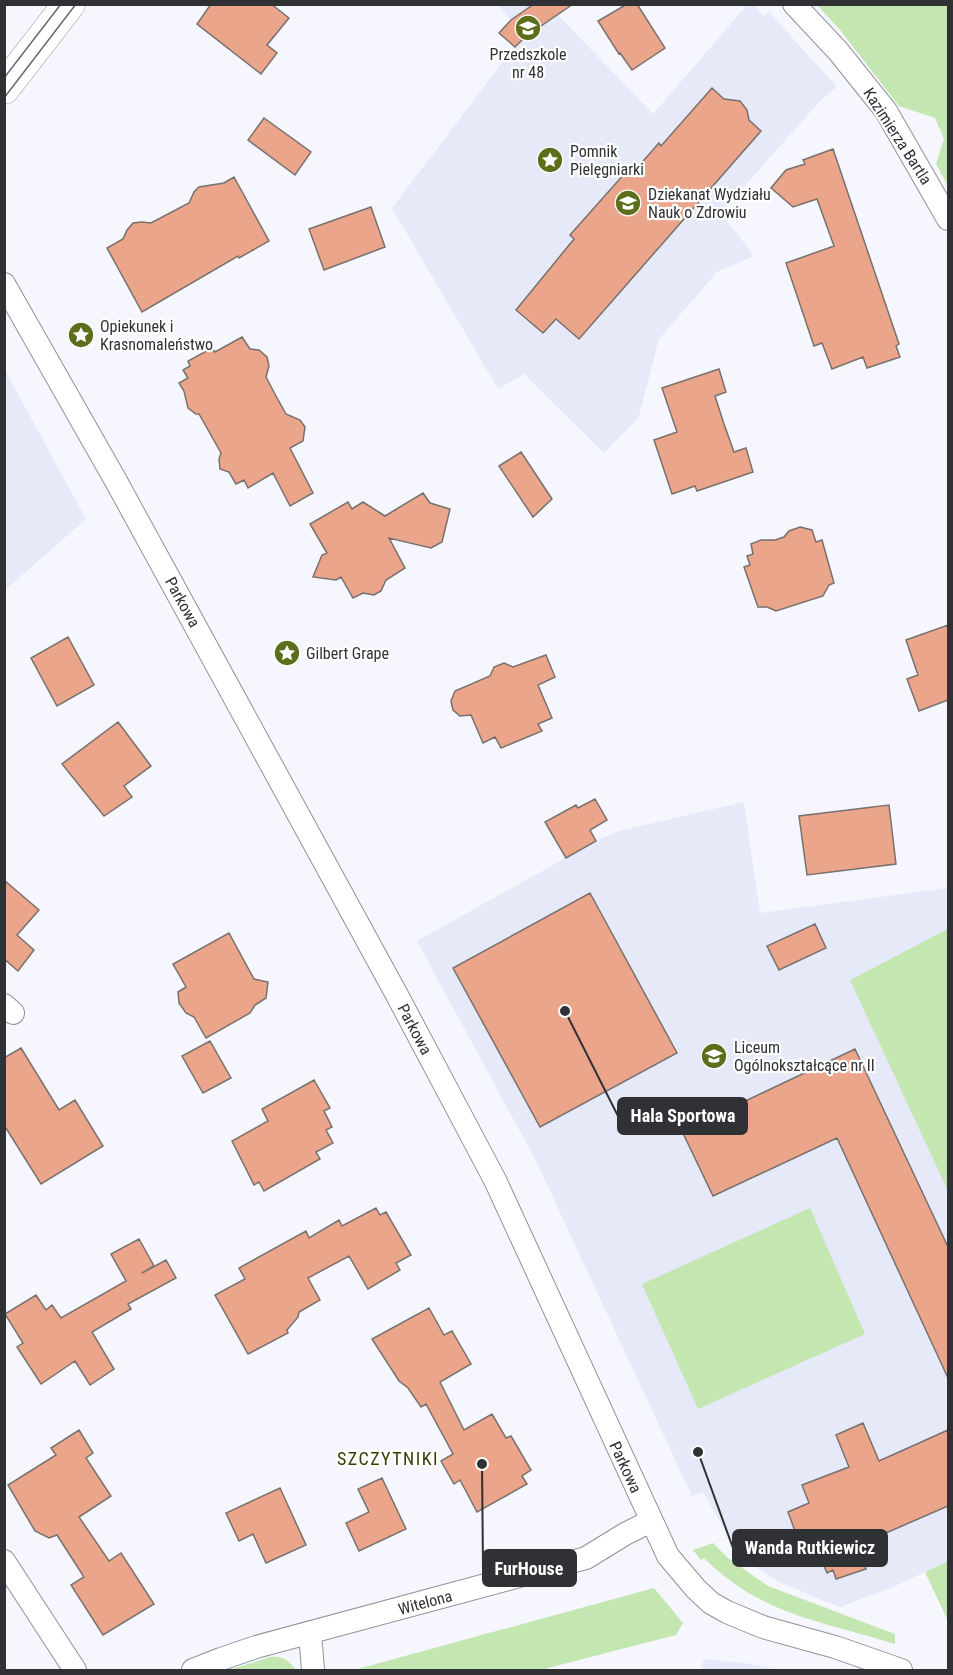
<svg xmlns="http://www.w3.org/2000/svg" width="953" height="1675" viewBox="0 0 953 1675" font-family="'Roboto Condensed',sans-serif">
	<style>
		.built { fill: #e6e9f8 }
		.green { fill: #c4e6b0 }
		.building { fill: #eaa58a; stroke: #78716e; stroke-width: 1.5 }
		.lines { fill: none; stroke-linecap: round; stroke-linejoin: round }
		.minor-casing { stroke: #919299; stroke-width: 24 }
		.secondary-casing { stroke: #919299; stroke-width: 33 }
		.minor { stroke: #fff; stroke-width: 22 }
		.secondary { stroke: #fff; stroke-width: 32 }
		.tram { stroke: #696a6f; stroke-width: 1.5 }
		.labels { text-anchor: middle; stroke-width: 4.5; stroke-linejoin: round; paint-order: stroke }
		.poi-label { font-size: 16px; fill: #303134; stroke: #fff; text-anchor: start }
		.street-label { font-size: 16px; fill: #303134; stroke: #fff }
		.neighbourhood-label { font-size: 18px; letter-spacing: 1.5px; fill: #343f03; stroke: #fff }
		.leader { fill: none; stroke: #303134; stroke-width: 2 }
		.callout-dot { fill: #303134; stroke: #fff; stroke-width: 2 }
		.callout { fill: #303134; stroke: #303134; stroke-width: 2 }
		.callout-label { font-size: 18px; text-anchor: middle; font-weight: bold; fill: #fff }
	</style>
	<rect width="100%" height="100%" fill="#f5f6fe"/>
	<!-- built -->
	<path class="built" d="M498,5H572L558,15L653,114L747,5H754L763,16L769,12L837,87L820,101L721,213L754,256L717,272L659,339L638,419L604,453L524,374L498,389L392,208L511,51L525,37Z
		M5,370L86,519L5,590H4Z
		M744,802L760,913L948,888V1561L891,1588L840,1607L779,1582L748,1562L728,1536L703,1492L692,1496L536,1161L417,941L596,841L619,831Z
		M703,1659L745,1663L780,1670H702Z"/>
	<!-- green -->
	<path class="green" d="M817,5H948V186L936,164L944,139L935,118L899,106L840,30Z
		M948,929V1191L850,980Z
		M810,1208L865,1334L698,1409L642,1284Z
		M713,1543L728,1558L768,1586L895,1634V1644C821,1621 761,1615 704,1558L701,1560L693,1550Z
		M948,1561V1621L925,1572Z
		M654,1588L683,1623L676,1635L540,1670H354Z
		M270,1657C284,1656 288,1660 296,1670H229Z"/>
	<!-- building -->
	<path class="building" d="M211,4H271L289,18L267,45L277,53L261,74L197,24Z
		M534,4H573L525,37L515,47L499,33L511,20Z
		M627,4H637L665,48L632,70L620,53L619,54L598,21Z
		M712,88L724,99L740,101L747,110L749,120L761,131L579,339L556,319L543,333L516,310L574,239L570,235L625,173L629,177L659,143L661,146Z
		M264,118L311,152L295,175L248,140Z
		M833,149L899,344L896,346L900,357L867,368L863,357L832,369L822,343L814,346L786,263L834,246L817,199L793,207L771,188L786,170L805,164L803,160Z
		M234,177L269,241L239,258L238,256L142,312L107,248L123,239L127,230L133,223L142,222L151,223L189,203L194,192L199,187L224,183Z
		M371,207L385,247L324,270L309,229Z
		M242,337L250,349L259,350L267,357L269,366L266,377L276,396L286,414L300,420L305,427L303,441L290,448L313,493L290,506L273,473L248,488L244,480L236,484L229,472L220,469L219,459L221,453L199,414H196L188,408L184,391L179,383L188,378L183,370L190,366L188,361L212,348L215,352Z
		M719,369L726,392L715,396L724,424L734,452L746,448L753,472L697,491L695,486L672,494L654,440L677,432L662,388Z
		M521,452L552,499L533,517L499,466Z
		M423,493L430,503L450,509L442,542L431,548L389,538L405,568L386,580L381,591L374,595L363,593L353,598L341,577L336,580L313,577L322,555L327,553L310,524L348,502L352,509L363,502L385,516Z
		M800,527L812,530L816,542L822,540L834,583L829,585L823,596L776,611L767,607H758L744,567L750,565L747,556L753,554L751,544L761,540H775L784,537L789,531Z
		M948,625V700L919,711L907,679L918,675L906,640Z
		M68,637L94,685L57,706L31,658Z
		M546,655L555,677L538,685L552,718L538,724L542,731L501,748L495,737L483,743L471,715L460,716L453,710L451,701L455,691L490,676L494,667L504,663L513,667Z
		M118,722L151,766L124,786L132,797L104,816L62,764Z
		M595,799L607,820L590,830L596,841L566,858L545,822L576,805L578,808Z
		M889,805L896,864L807,875L799,816Z
		M4,880L39,910L17,935L34,950L18,971L4,959Z
		M590,893L677,1053L540,1127L453,968Z
		M815,924L826,948L779,970L767,946Z
		M229,933L254,979L268,982L266,998L255,1005L250,1013L206,1038L194,1017L186,1013L179,1003L178,992L186,987L173,964Z
		M210,1041L231,1078L203,1093L182,1056Z
		M21,1048L59,1110L75,1100L103,1146L41,1184L4,1125V1058Z
		M855,1049L948,1247V1378L837,1138L713,1196L682,1131Z
		M314,1080L330,1108L324,1111L332,1127L326,1130L333,1143L316,1152L320,1159L264,1191L259,1182L254,1185L232,1141L268,1121L262,1109Z
		M376,1208L380,1215L386,1212L411,1255L396,1263L400,1270L368,1289L349,1256L308,1278L320,1300L299,1312L298,1317L287,1330L288,1333L248,1354L215,1295L245,1279L239,1268L306,1231L309,1238L339,1220L342,1226Z
		M139,1239L154,1266L142,1273L166,1260L176,1278L128,1304L131,1309L92,1332L114,1369L90,1385L75,1361L41,1384L17,1347L23,1343L5,1314L36,1295L46,1310L52,1305L61,1318L126,1281L111,1254Z
		M429,1308L444,1335L452,1331L471,1364L440,1382L464,1430L492,1414L506,1438L511,1436L531,1470L522,1476L527,1484L477,1512L460,1480L454,1484L441,1461L453,1454L426,1404L421,1407L408,1388L399,1381L372,1339Z
		M863,1423L879,1461L948,1430V1506L863,1543L869,1557L863,1559L866,1569L836,1579L833,1570L827,1573L821,1559L807,1564L788,1512L809,1503L802,1485L849,1467L836,1435Z
		M79,1430L93,1453L86,1458L111,1496L79,1517L109,1561L121,1553L154,1604L103,1635L71,1585L84,1577L57,1535L49,1538L35,1531L8,1485L56,1455L51,1448Z
		M382,1478L406,1529L359,1551L346,1523L369,1512L358,1489Z
		M280,1488L306,1545L266,1563L253,1534L239,1541L226,1513Z"/>
	<g class="lines">
		<!-- minor casing -->
		<g class="minor-casing">
			<path id="minor" d="M794,4L838,51L886,111L948,219
				M4,284L116,481L397,995L495,1180L668,1556L696,1589L711,1603L727,1612L763,1627L835,1647L901,1670
				M4,1005L13,1013
				M4,1561L75,1670
				M310,1633L313,1670
				M193,1670L221,1659L256,1647L586,1558L625,1534L651,1521"/>
		</g>
		<!-- secondary casing -->
		<g class="secondary-casing">
			<path id="secondary" d="M4,88L69,4"/>
		</g>
		<!-- minor -->
		<use href="#minor" class="minor"/>
		<!-- secondary -->
		<use href="#secondary" class="secondary"/>
		<!-- tram -->
		<path class="tram" d="M4,78L61,4
			M4,98L76,4"/>
	</g>
	<!-- icons -->
	<defs>
		<g id="school-disc" transform="scale(1.35)"><circle r="9.5" fill="#5d6e1a" stroke="#fff"/><path d="M0-5L7-2L0 1L-7-2ZM-4 1L0 2.5L4 1V4Q0 6-4 4Z" fill="#fff"/></g>
		<g id="sight-disc" transform="scale(1.35)"><circle r="9.5" fill="#5d6e1a" stroke="#fff"/><path d="M0-6L1.8-2.2L6-1.7L2.9 1.2L3.7 5.4L0 3.3L-3.7 5.4L-2.9 1.2L-6-1.7L-1.8-2.2Z" fill="#fff"/></g>
		<g id="university-disc" transform="scale(1.35)"><circle r="9.5" fill="#5d6e1a" stroke="#fff"/><path d="M0-5L7-2L0 1L-7-2ZM-4 1L0 2.5L4 1V4Q0 6-4 4Z" fill="#fff"/></g>
	</defs>
	<g fill-rule="evenodd">
		<use href="#school-disc" x="528" y="28"/>
		<use href="#sight-disc" x="550" y="160"/>
		<use href="#university-disc" x="628" y="203"/>
		<use href="#sight-disc" x="81" y="335"/>
		<use href="#sight-disc" x="287" y="653"/>
		<use href="#school-disc" x="714" y="1056"/>
	</g>
	<g class="labels">
		<!-- poi labels -->
		<g class="poi-label">
			<text x="528" y="60" text-anchor="middle">Przedszkole<tspan x="528" dy="18">nr 48</tspan></text>
			<text x="570" y="157">Pomnik<tspan x="570" dy="18">Pielęgniarki</tspan></text>
			<text x="648" y="200">Dziekanat Wydziału<tspan x="648" dy="18">Nauk o Zdrowiu</tspan></text>
			<text x="100" y="332">Opiekunek i<tspan x="100" dy="18">Krasnomaleństwo</tspan></text>
			<text x="306" y="659">Gilbert Grape</text>
			<text x="734" y="1053">Liceum<tspan x="734" dy="18">Ogólnokształcące nr II</tspan></text>
		</g>
		<!-- street labels -->
		<g class="street-label">
			<text transform="translate(898 136) rotate(57)" y="6">Kazimierza Bartla</text>
			<text transform="translate(183 602) rotate(61)" y="6">Parkowa</text>
			<text transform="translate(415 1029) rotate(62)" y="6">Parkowa</text>
			<text transform="translate(626 1467) rotate(65)" y="6">Parkowa</text>
			<text transform="translate(425 1602) rotate(-15)" y="6">Witelona</text>
		</g>
		<!-- neighbourhood labels -->
		<g class="neighbourhood-label">
			<text x="388" y="1465">SZCZYTNIKI</text>
		</g>
	</g>
	<!-- callouts -->
	<path class="leader" d="M565 1011L618 1116M698 1452L733 1548M482 1464L483 1568"/>
	<g class="callout-dot">
		<circle cx="565" cy="1011" r="6"/>
		<circle cx="698" cy="1452" r="6"/>
		<circle cx="482" cy="1464" r="6"/>
	</g>
	<g class="callout">
		<rect x="618" y="1098" width="129" height="36" rx="6"/>
		<rect x="733" y="1530" width="154" height="36" rx="6"/>
		<rect x="483" y="1550" width="93" height="36" rx="6"/>
	</g>
	<g class="callout-label">
		<text x="683" y="1122">Hala Sportowa</text>
		<text x="810" y="1554">Wanda Rutkiewicz</text>
		<text x="529" y="1575">FurHouse</text>
	</g>
	<!-- border -->
	<rect width="953" height="1675" fill="none" stroke="#303134" stroke-width="12"/>
</svg>
